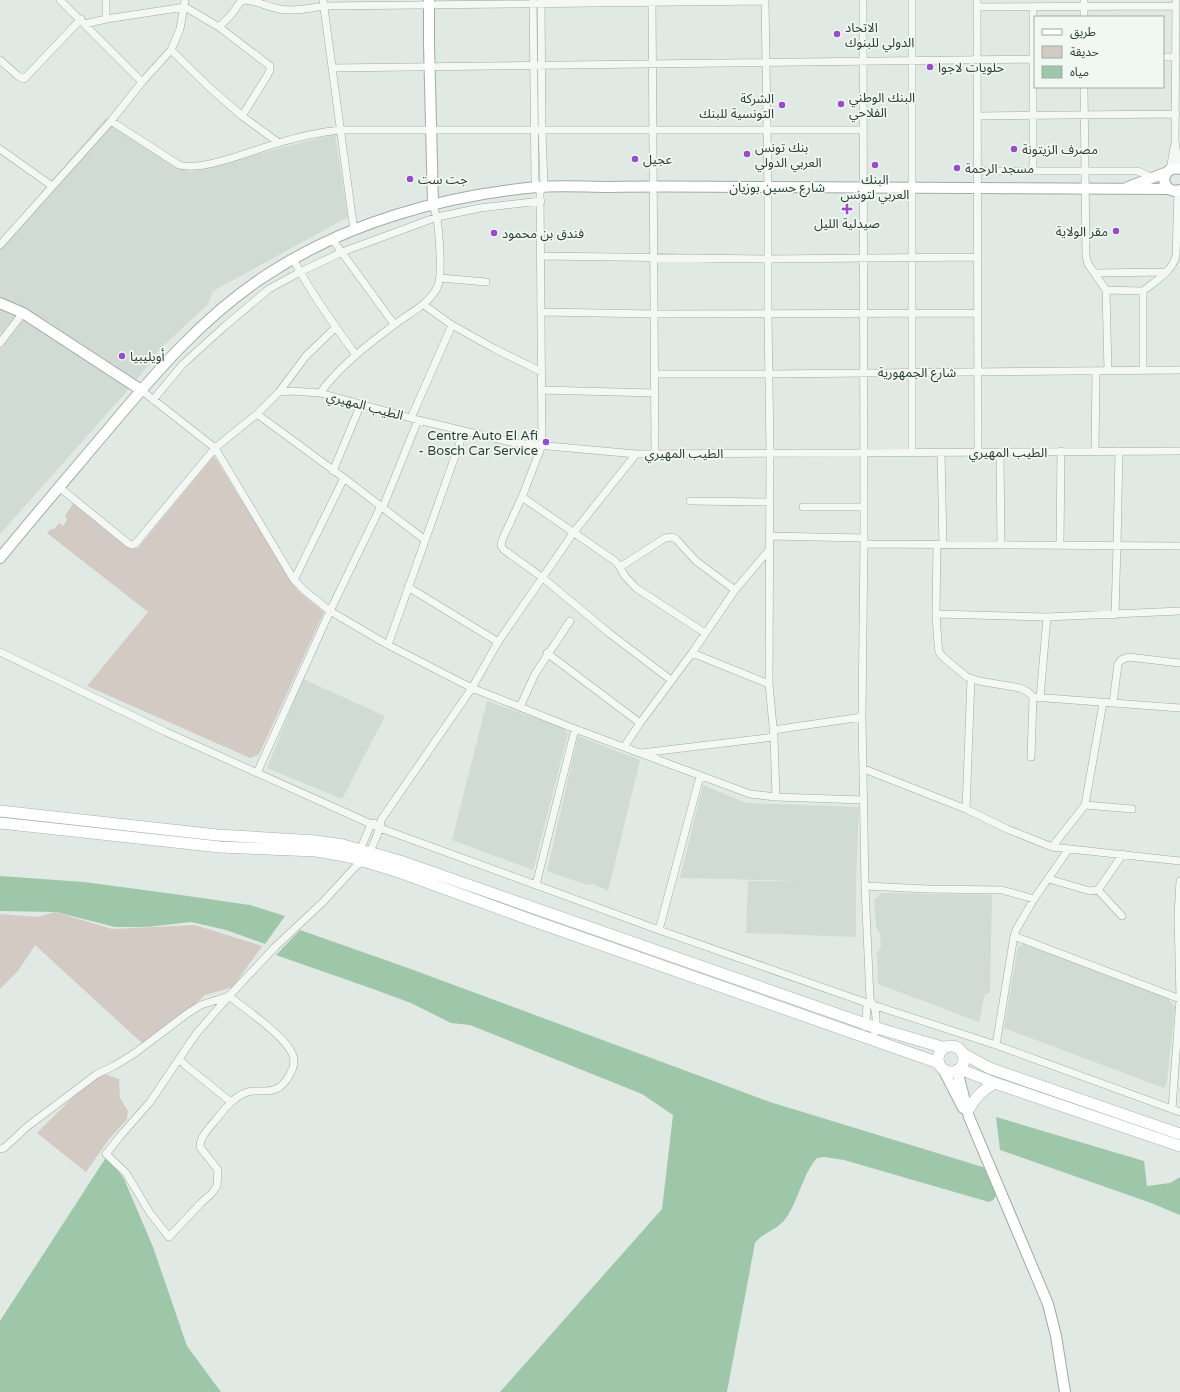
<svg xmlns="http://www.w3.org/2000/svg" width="1180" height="1392" viewBox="0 0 1180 1392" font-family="'Varela Round','Noto Sans Arabic',sans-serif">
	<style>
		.built { fill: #cfdbd3 }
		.green { fill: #d3cbc3 }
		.water { fill: #9ec7a9 }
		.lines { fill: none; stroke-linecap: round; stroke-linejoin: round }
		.street-casing { stroke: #9faca4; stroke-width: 8 }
		.secondary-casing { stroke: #9faca4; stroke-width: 12 }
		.primary-casing { stroke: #a1b4a8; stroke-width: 12 }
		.street { stroke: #f4f8f5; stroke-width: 7 }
		.secondary { stroke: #fff; stroke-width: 10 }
		.primary { stroke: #fff; stroke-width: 11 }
		.poi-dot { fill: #984dc8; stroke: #f1f7f3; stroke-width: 1.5 }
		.labels { text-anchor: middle; stroke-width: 3.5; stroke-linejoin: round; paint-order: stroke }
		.poi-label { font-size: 13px; fill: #2a4033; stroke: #f1f7f3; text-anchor: start }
		.street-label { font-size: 13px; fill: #2a4033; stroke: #f1f7f3 }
	</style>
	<rect width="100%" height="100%" fill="#e1e9e4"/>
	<!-- built -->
	<path class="built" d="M106,118L189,172L335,134L348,217L213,291L208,304L160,349L136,381L0,534V240Z
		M303,679L385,716L342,799L267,768Z
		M487,701L563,728L568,734L533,870L452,840Z
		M578,736L640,760L608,891L594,884L587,885L547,871Z
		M703,785L746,803L859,807L856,883V937L746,933L748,881H801L680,878Z
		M881,893L992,895L990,993L985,994L979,1022L878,984L877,953L881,946L880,934L876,927L874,900Z
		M1023,944L1168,998L1175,1007L1167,1082L1164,1088L1004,1028L1018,947Z"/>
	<!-- green -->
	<path class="green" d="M214,456L298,591L324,612L261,750L258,755L250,758L87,686L148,612L47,533L51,529H54L59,523L63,526L67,520L65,516L74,502L131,549L138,548Z
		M55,912L112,929L195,925L262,946L233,987L205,995L190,1009L144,1045L35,945L18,971L0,989V914L37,917Z
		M101,1073L119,1079L120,1098L128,1111L127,1119L109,1139L86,1172L37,1133L82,1088Z"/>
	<!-- water -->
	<path class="water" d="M0,876L84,882L174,894L250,905L285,916L265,944L226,930L191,922L147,927H115L56,912L0,911Z
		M300,930L408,968L770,1102L986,1168L996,1194C995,1199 994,1200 989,1202L844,1160L824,1157L817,1158C802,1175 799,1200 786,1218C778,1230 763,1232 755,1243L727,1392H500L662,1209L673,1115L642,1094L470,1025L451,1023L411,1003L373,989L276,955Z
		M996,1117L1144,1161L1147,1186L1170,1183L1180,1177V1215L1151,1203L1000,1150Z
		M105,1159H107L111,1161L124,1179L153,1247L187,1346L221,1392H0V1321Z"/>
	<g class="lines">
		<!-- street casing -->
		<g class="street-casing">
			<path id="street" d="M60,0L142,82
				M106,0V19
				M245,0C257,1 268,7 279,9C293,12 310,8 324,6L765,1
				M323,0L354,231
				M533,0L535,180L537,187L539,190
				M541,0L542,130L544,187L540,192L542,445L522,497L502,540L501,546L504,550L543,578L609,633L671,680
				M652,0L655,454
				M765,0L768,187V313L770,453L769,684L774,737L776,797
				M863,0L864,538L862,717L865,886L870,999C878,1011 877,1026 873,1039
				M912,0V452
				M977,0L978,452
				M1084,0V17
				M1176,0L1175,141L1179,169
				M977,7L1176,6
				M85,24L106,19L185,7L219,27L270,66V70L267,76L242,116
				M219,27L231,15L241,1L245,0
				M171,50L210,88L242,116L279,143
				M1163,57H1176
				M0,60L18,76L24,79L81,19
				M332,68L1035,59
				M1084,87L1086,256L1088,264L1106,290L1108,371
				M978,116L1176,114
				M111,121L179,165C202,172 253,150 278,143C298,137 320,132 341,130H863
				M0,149L52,186
				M1170,170L1174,147
				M978,171H1138L1153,178
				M1033,171V7
				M332,239L394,324
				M0,245L111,121L142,82L171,50L180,29L185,0
				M541,256L768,259L978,257
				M293,259C311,293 333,324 356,355
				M1095,273L1166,272
				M440,278L486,282
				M1106,290L1143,291
				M424,305L452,325L495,349L542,372
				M542,312L655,314L978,313
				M0,343L23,313
				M1143,370V291C1155,281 1172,272 1176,256L1178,191
				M655,374H769L1180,370
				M141,390L215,448L294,580L305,591L330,611L388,645L472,688L575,729L750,794L776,797L863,800
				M542,390L655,393
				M279,392L306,356L335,328
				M320,393C340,366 367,345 394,325C409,313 427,306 437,288C443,278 439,232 437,219C436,214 434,209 433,204
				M153,400L183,364L225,326L269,289L300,272L342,252L437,217L480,208L541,201
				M257,414L344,478L425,540
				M411,418L452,325
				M1095,451L1096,371
				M941,452L943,545
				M1000,452L1001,545
				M333,471L361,404
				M59,487L129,544L132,545L136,543L215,448L257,414L279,392L292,391L320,393L418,420L515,443L636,454L1180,451
				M522,497L615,561L620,567L624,575L636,588L705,633
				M690,501L770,502
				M383,507L418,420
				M803,507H864
				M769,536L864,538
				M864,544L1180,546
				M937,545L936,614L938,644L939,652L944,658L967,677L979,681L1020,688L1028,692L1033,697L1180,708
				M1060,545L1061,451
				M620,567L665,538L672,537L676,539L696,561L735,590
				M294,580L344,478
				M408,587L498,642
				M936,614L1047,617L1180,611
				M1115,615L1117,546L1119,451
				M388,645L464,431
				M0,652L166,732L380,828L659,930L867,1003L996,1045L1180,1112
				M547,653L640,723
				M692,653L769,684
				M1040,698L1047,617
				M1113,703L1118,664L1121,660L1128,657L1180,663
				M520,707L535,674L570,621
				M773,730L862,717
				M624,747L640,723L692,653L735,590L769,550
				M641,753L774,737
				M1031,757L1033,697
				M864,769L966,809L1007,829L1052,847L1180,861
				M257,773L330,611L381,506
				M1085,805L1132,809
				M966,809L971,679
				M1052,847L1085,805L1103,703
				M1068,850L1034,899L1016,930L1014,936L1180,999
				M359,853L371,824L374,823
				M1049,879L1090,891L1098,890L1123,854
				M536,885L575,729
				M865,886L928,889L1002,890L1034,899
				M1098,890L1122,916
				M659,930L700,776
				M865,1027L866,1024L867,1003L869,1001
				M996,1045L1014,936
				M180,1059L185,1065L231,1102
				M1172,1109L1180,999L1178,917L1180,881
				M0,1149L4,1148L28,1126L97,1074L114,1066L135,1053L188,1013L201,1005L229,996C244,1008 288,1038 293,1056C295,1062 293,1069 290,1074C287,1080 283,1086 276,1089C269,1092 260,1091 252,1091C236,1093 224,1110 215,1121C208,1129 200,1137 200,1147L218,1170L217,1186L212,1193L201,1203L169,1237L150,1213L126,1173L106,1154L121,1135L150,1102L196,1034L229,996L275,947L323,902L356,866L364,861L370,852L380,828L381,820L472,688L498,642L574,532L636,454"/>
		</g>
		<!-- secondary casing -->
		<g class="secondary-casing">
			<path id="secondary" d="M429,0V44L433,204
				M1180,169C1172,167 1167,170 1164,178C1164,187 1171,193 1180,190
				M1128,187L1165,173
				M0,303L23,313L141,390
				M0,558C36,514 73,471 110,427C156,372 204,316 265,276C345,223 442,196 537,187C561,185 586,187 610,187C662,186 715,187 768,187C901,188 1035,189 1169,189
				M943,1069L963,1108
				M957,1070L969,1117L1048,1304L1056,1336L1065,1392"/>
		</g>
		<!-- primary casing -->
		<g class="primary-casing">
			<path id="primary" d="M0,811L217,835L316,841L343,845L400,861L877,1028L945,1048
				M0,823L220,847L316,851L350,857L399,872L528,919L939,1063
				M938 1059a13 13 0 1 1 26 0a13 13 0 1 1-26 0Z
				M962,1053L989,1068L1180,1134
				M960,1069L995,1083L1180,1146
				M968,1110C975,1098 982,1090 995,1083"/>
		</g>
		<!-- street -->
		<use href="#street" class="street"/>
		<!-- secondary -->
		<use href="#secondary" class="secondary"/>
		<!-- primary -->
		<use href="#primary" class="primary"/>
	</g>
	<!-- markers -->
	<g class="poi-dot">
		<circle cx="837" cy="34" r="4"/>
		<circle cx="930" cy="67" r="4"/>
		<circle cx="841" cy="104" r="4"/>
		<circle cx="782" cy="105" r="4"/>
		<circle cx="1014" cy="149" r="4"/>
		<circle cx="747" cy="154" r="4"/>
		<circle cx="635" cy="159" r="4"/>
		<circle cx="875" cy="165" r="4"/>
		<circle cx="957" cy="168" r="4"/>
		<circle cx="410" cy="179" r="4"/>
		<path d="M845 203h4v4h4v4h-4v4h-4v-4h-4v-4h4z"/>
		<circle cx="1116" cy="231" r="4"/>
		<circle cx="494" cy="233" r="4"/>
		<circle cx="122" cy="356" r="4"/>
		<circle cx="546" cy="442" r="4"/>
	</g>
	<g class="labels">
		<!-- poi labels -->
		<g class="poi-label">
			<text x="845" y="32">الاتحاد<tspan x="845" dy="15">الدولي للبنوك</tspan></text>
			<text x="938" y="72">حلويات لاجوا</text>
			<text x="849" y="102">البنك الوطني<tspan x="849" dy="15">الفلاحي</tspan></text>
			<text x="774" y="103" text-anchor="end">الشركة<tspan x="774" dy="15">التونسية للبنك</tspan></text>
			<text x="755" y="152">بنك تونس<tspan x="755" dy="15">العربي الدولي</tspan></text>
			<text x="1022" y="154">مصرف الزيتونة</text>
			<text x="643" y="164">عجيل</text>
			<text x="965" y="173">مسجد الرحمة</text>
			<text x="418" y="184">جت ست</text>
			<text x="875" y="184" text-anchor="middle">البنك<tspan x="875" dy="15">العربي لتونس</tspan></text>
			<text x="847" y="228" text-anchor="middle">صيدلية الليل</text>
			<text x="1108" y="236" text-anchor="end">مقر الولاية</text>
			<text x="502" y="238">فندق بن محمود</text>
			<text x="130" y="361">أويليبيا</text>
			<text x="538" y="440" text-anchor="end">Centre Auto El Afi<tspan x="538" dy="15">- Bosch Car Service</tspan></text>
		</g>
		<!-- street labels -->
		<g class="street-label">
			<text x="777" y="192">شارع حسين بوزيان</text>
			<text x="917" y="377">شارع الجمهورية</text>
			<text transform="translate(365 405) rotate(15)" y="5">الطيب المهيري</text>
			<text x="1008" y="457">الطيب المهيري</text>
			<text x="684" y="458">الطيب المهيري</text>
		</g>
	</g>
	<!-- legend -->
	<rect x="1034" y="16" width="130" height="72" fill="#f1f7f3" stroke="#a1aea6"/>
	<rect x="1042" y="29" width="20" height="6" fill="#ffffff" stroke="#a1aea6"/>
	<text x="1070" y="36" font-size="12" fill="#2a4033">طريق</text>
	<rect x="1042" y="46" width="20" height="12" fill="#d3cbc3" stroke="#a1aea6"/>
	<text x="1070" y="56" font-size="12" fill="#2a4033">حديقة</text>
	<rect x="1042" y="66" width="20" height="12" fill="#9ec7a9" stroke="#a1aea6"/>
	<text x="1070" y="76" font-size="12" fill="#2a4033">مياه</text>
</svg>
